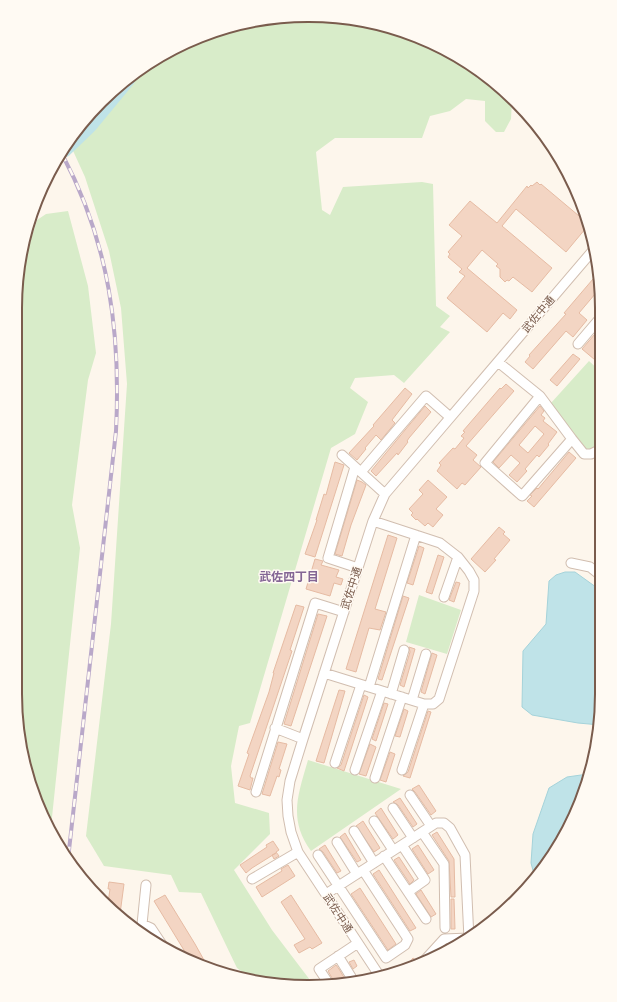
<svg xmlns="http://www.w3.org/2000/svg" width="617" height="1002" viewBox="0 0 617 1002" font-family="'PT Sans','Noto Sans JP',sans-serif">
	<style>
		.green { fill: #d8ecc9 }
		.water { fill: #bfe3e8; stroke: #a5d3da }
		.lines { fill: none; stroke-linecap: round; stroke-linejoin: round }
		.river { stroke: #bfe3e8; stroke-width: 15 }
		.building { fill: #f3d5c3; stroke: #e6bba3; fill-rule: evenodd }
		.minor-casing { stroke: #d1beb0; stroke-width: 11 }
		.minor { stroke: #fff; stroke-width: 9 }
		.rail-casing { stroke: #b9a8c9; stroke-width: 4 }
		.rail { stroke: #fffaf3; stroke-width: 2.5; stroke-dasharray: 8; stroke-linecap: butt }
		.labels { text-anchor: middle; stroke-width: 3; stroke-linejoin: round; paint-order: stroke }
		.street-label { font-size: 11px; fill: #7a5c4d; stroke: #fffaf3 }
		.neighbourhood-label { font-size: 12px; font-weight: bold; fill: #846695; stroke: #fffaf3 }
		.rim { fill: none; stroke: #7a5c4d; stroke-width: 2 }
	</style>
	<rect width="100%" height="100%" fill="#fdf6ec"/>
	<!-- green -->
	<path class="green" d="M327,16L384,25L438,45L487,76L512,99L511,119L504,132H496L485,121V101L466,99L450,111L430,116L422,138H335L316,152L322,210L330,215L343,187L422,182L433,184L436,306L450,316L440,327L450,332L404,383L394,375L355,378L350,388L368,402L355,434L331,448L250,723L239,726L231,766L235,803L269,813L270,834L234,870L272,930L310,980L304,986L251,978L237,968L201,893L179,892L171,875L104,866L86,836L111,624L127,384L121,308L109,251L85,177L69,142L76,130L115,88L162,54L214,31L270,18Z
		M68,211L88,286L96,353L88,380L72,505L80,548L51,827L31,788L15,693L17,339L25,259L37,220L46,214Z
		M589,361L601,372V447L595,450L583,449L551,403Z
		M419,595L461,610L447,654L406,642Z
		M308,760L401,789L311,851C288,819 298,795 308,760Z"/>
	<!-- water -->
	<path class="water" d="M565,572H575L600,590V725L578,723L532,715L522,707L523,651L546,624L549,581L556,575Z
		M588,774L580,806L541,872L535,878L531,863L533,834L549,788L567,777Z"/>
	<g class="lines">
		<!-- river -->
		<path class="river" d="M64,150L90,125L128,79"/>
	</g>
	<!-- building -->
	<path class="building" d="M537,182L540,185L541,184L585,221L582,225L586,228L566,252L516,209L502,226L552,268L532,292L513,277L509,281L507,280L505,282L500,277V269L496,266L498,264L482,250L467,268L517,310L510,319L503,313L487,332L447,298L465,276L459,272L462,269L448,257L450,254L448,252L462,236L449,225L470,201L497,223L527,186L528,188L531,185L532,186Z
		M599,272L601,287L579,313L587,320L573,337L566,331L533,369L525,362L530,356L529,355L566,314L564,313Z
		M601,327V365L582,349Z
		M573,354L580,359L557,386L550,380Z
		M506,384L514,391L466,446L477,455L473,460L481,467L465,485L462,483L457,489L437,471L441,465L439,463L453,448L455,449L464,438L461,436L465,432L463,431L500,388L501,389Z
		M405,388L412,394L392,420L395,423L381,440L376,435L365,448L366,449L357,460L349,453L374,426L373,425Z
		M425,406L431,412L409,438L407,441L408,442L398,455L397,453L376,476L371,471Z
		M540,406L544,411L541,415L545,418L543,421L557,432L548,444L549,445L539,457L537,455L525,469L527,471L517,482L509,475L520,463L511,455L499,468L493,462ZM535,426L544,434L528,453L519,445Z
		M569,452L576,458L534,507L527,501L532,496L530,495L537,488L538,489Z
		M335,462L344,465L315,557L305,554L317,520H316L324,494L326,495Z
		M357,480L362,482L366,485L351,525L342,556L335,554Z
		M428,480L447,497L436,509L443,515L433,527L428,523L425,526L417,519L416,520L411,515L413,513L409,509L423,494L419,490Z
		M499,527L505,532L503,534L510,540L494,559L496,560L485,572L471,559Z
		M388,535L397,538L375,609L386,612L380,630L369,628L356,672L346,669Z
		M419,546L424,548L413,585L407,583Z
		M438,555L444,557L432,594L426,592Z
		M315,559L323,561L321,565L339,570L336,577L343,579L341,585L334,583L330,596L306,589Z
		M456,582L460,583L454,602L449,600Z
		M403,596L409,598L382,680L378,679Z
		M296,605L304,607L290,650L292,651L250,776L251,778H253L250,790L238,786L249,754L247,753L269,692L274,673H273Z
		M318,614L327,616L291,726L284,724Z
		M409,647L415,649L404,687L400,685L410,652Z
		M432,653L437,655L425,694L421,692Z
		M339,690L345,691L324,763L316,761Z
		M364,695L368,697L344,771L337,768L341,765Z
		M384,703L388,704L376,741L372,739Z
		M404,709L408,711L400,737L395,736Z
		M428,711L431,712L410,778L403,776L408,772Z
		M278,742L287,744L279,769L281,770L279,777L277,776L270,796L262,794Z
		M370,744L376,747L366,776L359,774Z
		M390,752L395,754L386,782L380,780Z
		M419,785L436,811L431,815L415,792L412,789Z
		M400,798L417,824L413,827L398,805L393,802Z
		M381,808L398,835L393,839L375,813Z
		M363,821L380,848L374,852L356,826Z
		M437,832L454,859L455,897H451L449,861L432,835Z
		M345,833L361,860L357,862L340,837Z
		M273,841L279,850L276,852L279,856L274,859L272,855L276,853L252,868L246,873L240,865L267,847L266,845Z
		M325,845L341,871L337,873L323,852L319,849Z
		M418,845L434,870L428,874L412,849Z
		M399,857L414,880L410,884L394,860Z
		M288,865L295,876L262,897L256,887L282,871L281,869Z
		M379,870L416,928L410,931L373,874Z
		M109,882L124,884L120,914L108,903L110,889H108Z
		M360,888L396,944L388,950L351,894Z
		M421,890L436,914L431,917L416,894Z
		M165,895L195,944L209,969L190,960L154,901Z
		M291,895L322,943L312,949L310,947L299,953L294,945L305,939L281,902Z
		M451,899H454L455,929H451Z
		M413,958L417,961V964L401,972Z
		M354,960L357,966L353,969L349,962Z
		M336,965L339,969L346,981L335,983L328,971Z"/>
	<g class="lines">
		<!-- minor casing -->
		<g class="minor-casing">
			<path id="minor" d="M578,344L601,317
				M498,362L540,396L572,439L584,454H591L601,449
				M540,396L485,463L522,496L572,439
				M342,455L385,494
				M355,467L328,558L358,568
				M361,472L426,396L450,417
				M571,563L590,567L600,575
				M444,597L458,557
				M324,673L424,704H433L439,699L474,591V580L469,571L458,557L440,543L373,521
				M369,687L416,535
				M391,694L404,650
				M412,700L426,654
				M275,728L303,739
				M335,763L361,685
				M355,770L382,691
				M402,770L424,704
				M375,778L402,697
				M256,792L315,603L344,612
				M410,795L431,826
				M393,808L413,838
				M374,821L393,850
				M354,831L374,863
				M422,832L444,864L445,928
				M337,842L357,874
				M402,845L425,880L408,892
				M318,855L386,958L405,945L408,939L363,870
				M384,856L426,919
				M252,879L298,852
				M326,894L436,823H444L450,828L465,855L469,939
				M142,924L151,928L163,946
				M141,934L146,885
				M338,956L353,980
				M423,962L444,939L469,938
				M379,975L298,852L291,832L288,816L287,800L290,781L303,739L373,521L385,494L595,248
				M329,984L319,969L358,943"/>
		</g>
		<!-- minor -->
		<use href="#minor" class="minor"/>
		<!-- rail casing -->
		<g class="rail-casing">
			<path id="rail" d="M62,154C109,242 121,332 116,431L68,859"/>
		</g>
		<!-- rail -->
		<use href="#rail" class="rail"/>
	</g>
	<g class="labels">
		<!-- street labels -->
		<g class="street-label">
			<text transform="translate(538 314) rotate(-50)" y="4">武佐中通</text>
			<text transform="translate(351 588) rotate(-72)" y="4">武佐中通</text>
			<text transform="translate(338 913) rotate(57)" y="4">武佐中通</text>
		</g>
		<!-- neighbourhood labels -->
		<g class="neighbourhood-label">
			<text x="289" y="581">武佐四丁目</text>
		</g>
	</g>
	<!-- crop -->
	<path d="M0 0H617V1002H0ZM308 22H309A286 286 0 0 1 595 308V694A286 286 0 0 1 309 980H308A286 286 0 0 1 22 694V308A286 286 0 0 1 308 22Z" fill="#fffaf3" fill-rule="evenodd"/>
	<path class="rim" d="M308 22H309A286 286 0 0 1 595 308V694A286 286 0 0 1 309 980H308A286 286 0 0 1 22 694V308A286 286 0 0 1 308 22Z"/>
</svg>
